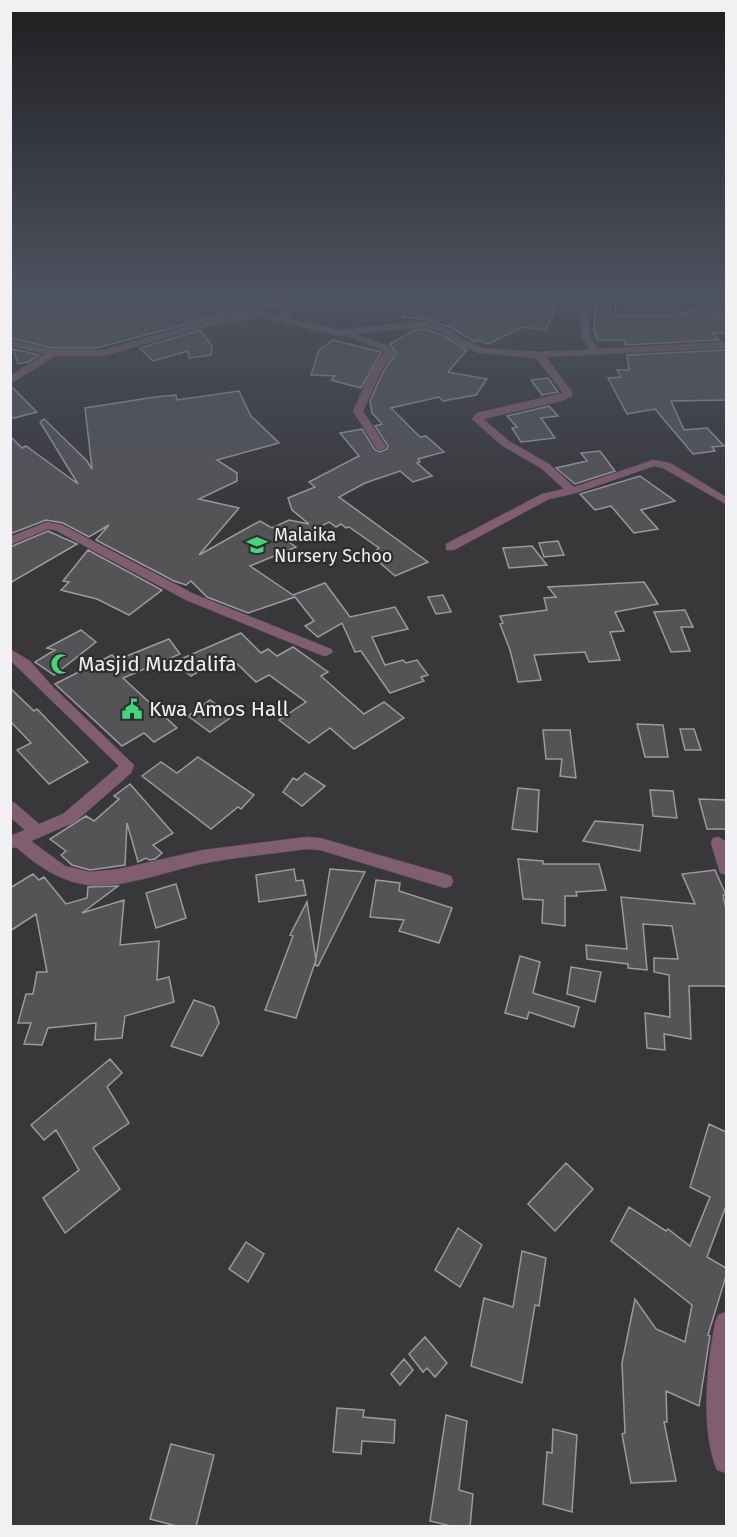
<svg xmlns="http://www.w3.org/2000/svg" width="737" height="1537" viewBox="0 0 737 1537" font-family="'Fira Sans',sans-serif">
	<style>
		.building { fill: #545457; stroke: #9b9b9f; stroke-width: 1.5 }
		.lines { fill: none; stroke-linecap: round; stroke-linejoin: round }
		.minor-casing { stroke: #565557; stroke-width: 1 }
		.minor { fill: #815d70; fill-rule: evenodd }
		.labels { text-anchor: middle; stroke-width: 4.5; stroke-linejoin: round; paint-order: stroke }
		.far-poi-label { font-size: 18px; fill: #f1f0f2; stroke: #2e2d2f; text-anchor: start }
		.poi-label { font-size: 21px; fill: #f1f0f2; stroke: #2e2d2f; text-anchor: start }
	</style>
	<rect width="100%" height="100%" fill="#38373a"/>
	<!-- building -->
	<path class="building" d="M16,297H81L84,301L114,297H215L230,302L235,301L227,297H289L284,302L261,309L199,321L96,348H53L10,338V302Z
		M418,297H528L551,299L550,304L557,305L546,330L523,327L488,344L477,340L475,342L452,328L426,319L401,317Z
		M598,300L616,302V315L666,316L702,309L726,322V333H713L719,340L625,345V340H597L594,329L595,303Z
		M424,329L444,336L467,350L448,372L487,379L476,395L443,401L439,397L391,408L420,437L426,436L444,452L418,459L420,462L417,463L432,476L413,482L400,471L365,483L339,497L428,562L395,576L370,554L379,548L349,527L346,528L341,524L336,527L329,522L289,542L296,547L250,566L293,595L325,583L350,617L395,607L408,629L372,637L385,665L403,660L406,663L417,660L428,675L421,677L424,681L390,693L361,651L355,652L342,623L318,637L305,626L314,621L295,597L248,613L207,597L191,581L186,585L174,581L96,540L109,525L89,537L63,523L46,520L10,534V436L22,448L26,446L78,484L40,422L44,419L87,461L92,469L85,408L155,397L176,395L177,400L239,391L251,416L279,443L217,460L237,473V481L199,499L239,508L199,555L260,521L272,528L289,520L309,524L292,510L288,498L315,487L309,482L359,456L340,433L362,429L375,450L380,452L387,449L388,446L375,426L382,424L372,413L370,401L383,372L396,353L390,344L414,330Z
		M200,330L212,346L211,355L189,358L188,351L153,361L140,348Z
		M333,340L381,352L361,388L331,380L335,376L311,375L319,350Z
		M13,349L39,355L28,362L18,364Z
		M726,350V400L671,401L684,430L707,428L724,446L712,447L715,451L693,454L655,409L627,414L608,378L621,377L617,370H629L627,355Z
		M548,378L558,392L542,395L531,380Z
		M10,386H11L37,412L10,419Z
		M549,406L558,416L541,418L555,438L521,442L512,428L517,427L507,416Z
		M600,451L615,471L575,484L556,468L587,461L581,453Z
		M640,476L675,501L641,510L658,529L634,533L611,506L595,510L580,494Z
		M48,531L77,544L10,583V547Z
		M558,541L564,555L544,557L539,543Z
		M532,546L547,565L509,568L503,548Z
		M88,550L162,590L129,615L97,599L61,590L69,582L63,581Z
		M644,582L658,604L615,612L624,631L610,632L620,660L589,662L585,652L534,655L541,680L518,682L510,650L500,624L503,623L500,616L547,610L544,598L556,597L548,587Z
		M443,595L451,612L436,614L428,597Z
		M685,610L693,627H681L690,651L671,652L654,612Z
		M81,630L96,642L54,675L35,662L55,650L47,648Z
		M241,633L261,653L268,649L277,656L293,647L328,672L321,676L364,714L384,702L404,718L354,749L330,728L309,743L279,720L306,702L269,675L256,682L231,658L218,664L216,661L191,676L174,662Z
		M169,639L180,654L123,678L177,728L154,742L144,733L122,746L55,684L112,655L117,660Z
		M10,688L34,711L37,709L88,762L49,784L17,750L31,743L10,721Z
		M210,700L233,716L210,732L188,716Z
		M637,724L663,725L668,757H645Z
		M680,729H694L701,750H685Z
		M543,730H570L576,778L560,776L562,759H546Z
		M198,757L254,795L241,809L238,807L211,829L142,776L161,762L177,773Z
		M305,773L325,786L302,806L283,792L293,778L297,780Z
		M130,784L173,833L153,845L162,853L155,859L149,860L146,858L138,862L127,823L125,865L90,870L72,865L61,855L66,851L50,839L86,816L94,821L119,799L114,796Z
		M518,788L539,790L537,832L512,829Z
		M650,790L673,791L677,818L653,816Z
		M699,799L726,800V829H707Z
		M595,821L643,825L640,851L583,841Z
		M518,859L543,861V864H599L606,890L576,892L577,896H565V926L542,923L543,900L523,899Z
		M294,869L296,881L303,880L306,895L259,902L256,875Z
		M330,869L365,872L318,966L315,965Z
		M715,870L726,895H723L726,909V986H689L691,1039L664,1034L665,1050L647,1048L645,1013L670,1017L669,975L654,972V958L678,959L672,926L643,924L647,970L628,968V964L587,959L586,945L627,949L621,897L695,904L682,874Z
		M33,874L39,880L44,877L66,904L87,898L88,887L118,886L82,913L124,900L120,945L159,941L157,980L169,977L174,1002L125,1016L122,1038L95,1040L96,1023L48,1028L42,1045L24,1044L31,1023H18L26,994H33L37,972H47L36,914L10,931V888Z
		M376,880L400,883L399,891L452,908L439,943L399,931L404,920L370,917Z
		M176,884L186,918L156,928L146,893Z
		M307,902L316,960L296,1018L265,1010L293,936L290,935Z
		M520,956L540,962L533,993L579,1007L574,1027L529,1012L527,1019L505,1013Z
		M571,967L601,972L595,1002L567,994Z
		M194,1000L214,1007L219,1023L202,1056L171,1046Z
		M110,1059L122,1073L107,1087L129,1123L93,1148L120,1189L65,1233L43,1198L79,1170L56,1130L44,1140L31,1125Z
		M709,1124L726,1132V1206L707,1257L726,1268V1276L708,1335L710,1336L699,1406L666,1391L667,1422H664L676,1481L631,1483L622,1434L625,1433L622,1363L635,1299L656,1329L685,1342L692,1305L611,1241L629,1207L666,1231L668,1229L690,1246L710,1197L690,1187Z
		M566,1163L593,1189L555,1231L528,1204Z
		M458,1228L482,1245L460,1287L435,1270Z
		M246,1242L264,1254L248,1282L229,1269Z
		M522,1251L546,1258L539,1306L535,1305L522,1383L471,1366L484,1298L513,1307Z
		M425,1337L447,1363L435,1377L427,1368L423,1372L409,1354Z
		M404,1359L413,1370L400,1385L391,1374Z
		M337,1408L364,1410L363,1417L395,1420L394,1443L362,1441L361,1454L333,1452Z
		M446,1415L467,1421L459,1490L473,1494L470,1527H455L430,1521Z
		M553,1429L577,1435L572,1512L543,1504L547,1452L552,1453Z
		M171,1444L214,1455L196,1527H180L150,1519Z"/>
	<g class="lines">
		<!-- minor casing -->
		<g class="minor-casing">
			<path id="minor" d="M292,297H302L292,306L288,318L338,330L425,321L451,330L461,338L483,348L539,352L590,350L583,340L577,297H585L591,340L599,349L726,342V348L546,357L572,392V396L561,401L483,419L509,441L549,464L574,487L653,460L670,463L726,497V504L663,468L654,466L576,493L549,499L454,550H446V544L542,494L564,489L541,468L501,445L472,419L477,413L563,393L536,358L478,353L455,342L445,334L424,327L354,334L389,346L394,352L381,371L363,411L386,447L381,450L377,449L353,411L371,371L384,352L383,350L346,335L338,336L259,317L200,328L103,356H55L10,384V376L45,354L10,346V340L53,350H103L199,323L259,311L280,316L283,306Z
				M679,297H690L702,300L726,297V300L709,304L726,315V320L699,305Z
				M47,522L62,525L194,594L331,649L333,652L326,656L321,655L186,600L55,530L48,529L10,545V537Z
				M10,649L30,661L52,686L134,765L131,773L75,822L31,841L65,866L90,872L119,869L203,850L306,837L320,838L445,874L451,876L453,881L451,886L445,888L320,850L306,849C271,854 235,857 201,864C172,870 116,890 88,885C59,881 38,866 16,847L10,849V836L25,830L10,817V801L15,803L39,824L63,814L119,766L10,660Z
				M719,837L726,842V875L720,873L711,843L713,838Z
				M726,1312V1473L717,1470C700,1428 707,1366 715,1323L718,1315Z"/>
		</g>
		<!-- minor -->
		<use href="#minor" class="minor"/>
	</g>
	<!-- sky -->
	<linearGradient id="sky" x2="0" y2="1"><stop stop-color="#1f1e20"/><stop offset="0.58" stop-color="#4d5360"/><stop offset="1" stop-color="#4d5360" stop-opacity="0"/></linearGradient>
	<rect width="737" height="512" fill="url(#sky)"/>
	<!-- icons -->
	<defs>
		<g id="school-bare" transform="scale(1.62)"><path d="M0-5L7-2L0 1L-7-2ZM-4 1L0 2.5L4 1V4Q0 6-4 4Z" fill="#43d77b" stroke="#2e2d2f" stroke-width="2.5" paint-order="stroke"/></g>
		<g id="mosque-bare" transform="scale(1.62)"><path d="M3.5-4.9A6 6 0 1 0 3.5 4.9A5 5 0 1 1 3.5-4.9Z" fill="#43d77b" stroke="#2e2d2f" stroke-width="2.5" paint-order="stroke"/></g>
		<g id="civic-bare" transform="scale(1.62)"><path d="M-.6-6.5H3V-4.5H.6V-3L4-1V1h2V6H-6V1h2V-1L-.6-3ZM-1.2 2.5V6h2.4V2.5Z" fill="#43d77b" stroke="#2e2d2f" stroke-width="2.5" paint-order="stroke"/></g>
	</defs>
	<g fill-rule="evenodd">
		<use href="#school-bare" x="257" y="545"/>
		<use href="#mosque-bare" x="61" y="664"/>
		<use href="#civic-bare" x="132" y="709"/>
	</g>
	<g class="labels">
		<!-- far-poi labels -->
		<g class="far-poi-label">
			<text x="274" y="541">Malaika<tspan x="274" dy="21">Nursery Schoo</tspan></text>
		</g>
		<!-- poi labels -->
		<g class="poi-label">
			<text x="78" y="671">Masjid Muzdalifa</text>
			<text x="149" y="716">Kwa Amos Hall</text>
		</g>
	</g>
	<!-- border -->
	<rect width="737" height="1537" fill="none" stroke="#f1f0f2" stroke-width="24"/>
</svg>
